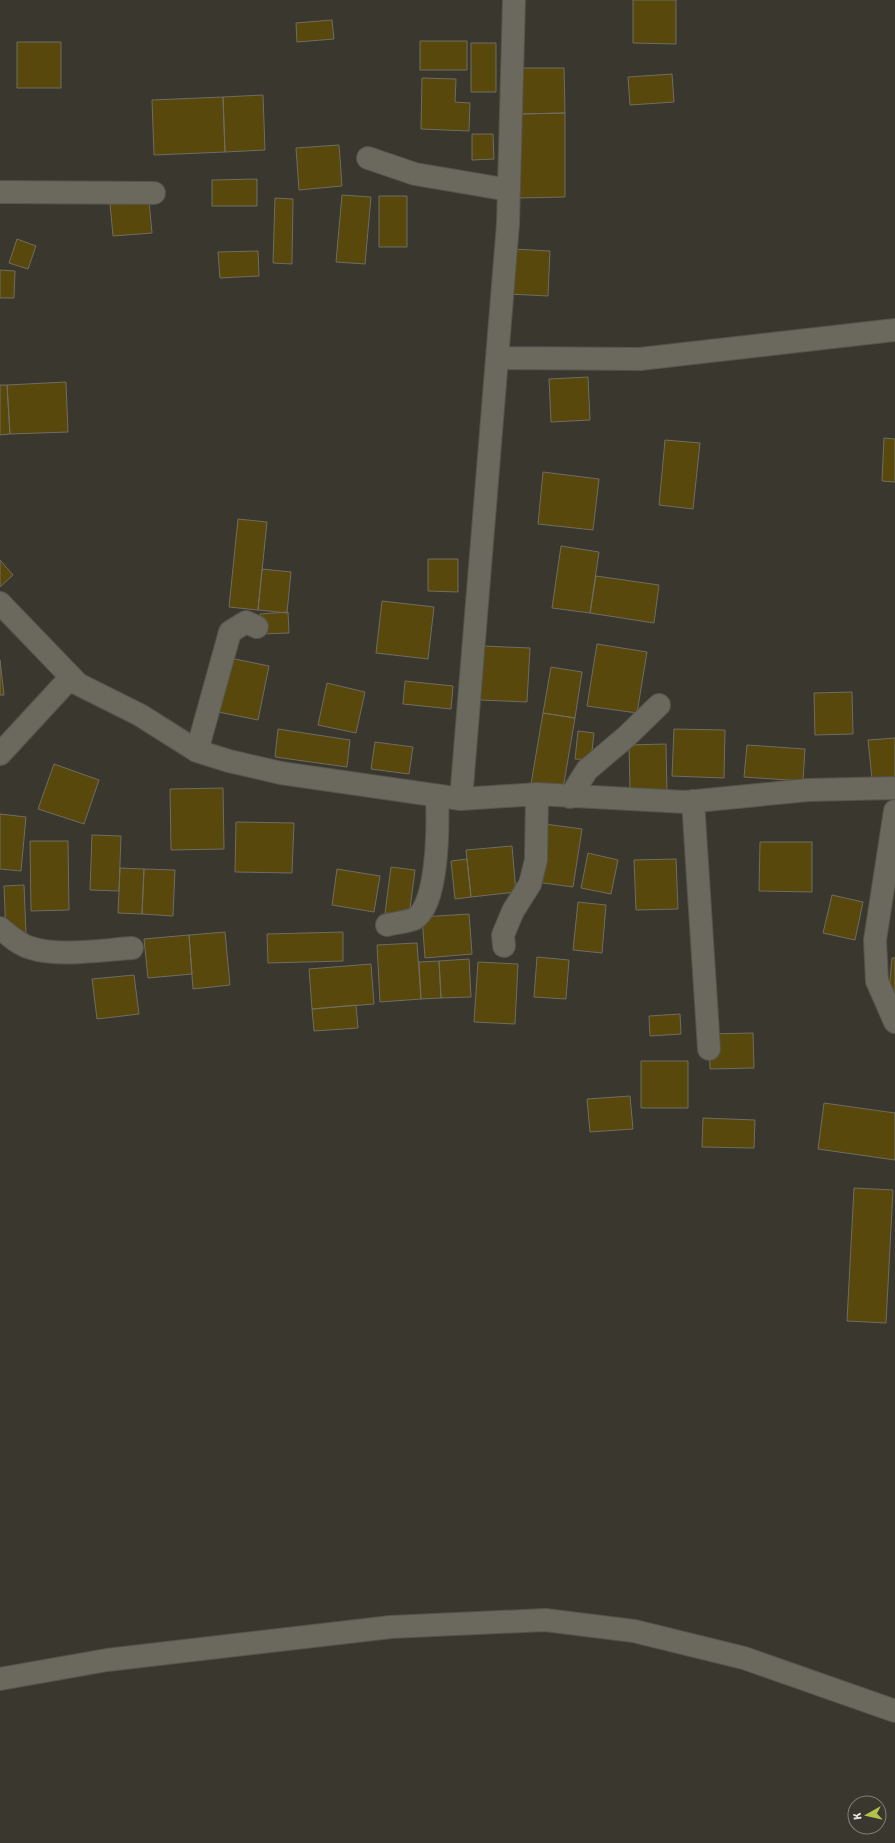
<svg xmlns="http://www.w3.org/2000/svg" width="895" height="1843" viewBox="0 0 895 1843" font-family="Signika,sans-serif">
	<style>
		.building { fill: #58480b; stroke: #6f6c62 }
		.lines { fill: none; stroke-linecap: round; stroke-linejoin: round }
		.street-casing { stroke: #56544c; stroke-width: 24 }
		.street { stroke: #6b685e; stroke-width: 22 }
	</style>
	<rect width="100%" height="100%" fill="#3a372e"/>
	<!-- building -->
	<path class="building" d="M633,0H676V44L633,43Z
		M332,20L334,39L297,42L296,23Z
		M420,41H467V70H420Z
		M17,42H61V88H17Z
		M471,43H496V92H471Z
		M519,68H564L565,113L519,114Z
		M672,74L674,102L630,105L628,77Z
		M422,78L456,79L455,102L470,103L469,131L421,129Z
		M263,95L265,150L225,152L223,97Z
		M223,97L225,152L154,155L152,100Z
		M565,113V197L519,198V114Z
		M472,134H493L494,159L472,160Z
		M339,145L342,186L299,190L296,148Z
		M257,179V206H212V180Z
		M342,195L371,197L365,264L336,262Z
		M379,196H407V247H379Z
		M275,198L293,199L292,264L273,263Z
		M149,201L152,233L113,236L110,204Z
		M17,239L36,246L28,269L9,263Z
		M512,249L550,251L548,296L509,294Z
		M258,251L259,276L220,278L218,252Z
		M0,270L15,271L14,298H0Z
		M588,377L590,420L551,422L549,379Z
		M66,382L68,432L10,434L7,385Z
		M0,385H7L10,434L0,435Z
		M884,438L895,439V482L882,481Z
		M665,440L700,443L693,509L659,505Z
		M543,472L599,479L593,530L538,524Z
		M238,519L267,522L258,610L229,607Z
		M561,546L599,552L590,613L552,608Z
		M428,559H458V592L428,591Z
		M0,560L13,575L0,587Z
		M262,569L291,572L287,613L258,610Z
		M596,576L659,585L654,623L590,613Z
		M382,601L434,607L428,659L376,653Z
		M288,612L289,633L261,634L260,614Z
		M597,644L647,652L637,713L587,706Z
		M483,646L530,648L527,702L480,700Z
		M225,657L269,666L258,720L213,711Z
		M0,660L4,695H0Z
		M551,667L582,672L575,718L543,713Z
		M405,681L453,686L451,709L403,704Z
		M327,683L365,692L356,733L318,725Z
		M852,692L853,734L815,735L814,693Z
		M543,713L575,718L563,789L531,784Z
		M278,729L350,740L347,767L275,757Z
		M674,729L725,730L724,778L672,776Z
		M578,731L594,733L591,760L575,759Z
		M895,738V777L872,779L868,740Z
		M375,742L413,747L409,774L371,769Z
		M666,744L667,792H630L629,745Z
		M747,745L805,749L803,781L744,777Z
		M54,764L99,780L84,824L38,809Z
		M223,788L224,849L171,850L170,789Z
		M0,814L26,817L21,871L0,869Z
		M236,822L294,823L292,873L235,872Z
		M545,824L582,829L573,887L536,882Z
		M92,835L121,836L119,891L90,890Z
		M30,841H68L69,910L31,911Z
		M760,842H812V892L759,891Z
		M512,846L516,892L471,897L466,850Z
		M588,853L618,860L611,894L581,888Z
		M467,859L471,897L455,899L451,861Z
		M676,859L678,909L636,910L634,860Z
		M391,867L415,870L409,916L385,913Z
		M120,868L144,869L142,914L118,913Z
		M144,869L175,870L173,916L142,914Z
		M337,869L380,876L374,912L332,905Z
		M24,885L26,934L6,935L4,886Z
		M832,895L863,902L855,940L823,933Z
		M578,902L606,905L602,953L573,950Z
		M469,914L472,954L425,958L422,917Z
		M225,932L230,985L193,989L189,935Z
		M343,932V961L268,963L267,934Z
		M189,935L192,974L148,978L144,939Z
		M417,943L421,999L380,1002L377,945Z
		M537,957L569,960L566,999L534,997Z
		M892,958H895V1003L888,1002Z
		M469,959L471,997L441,998L439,961Z
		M439,961L441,998L421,999L419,962Z
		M478,962L518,964L515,1024L474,1022Z
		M371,964L374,1004L312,1009L309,969Z
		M134,975L139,1014L97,1019L92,979Z
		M356,1005L358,1028L314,1031L312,1009Z
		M680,1014L681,1034L650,1036L649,1016Z
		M753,1033L754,1068L710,1069L709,1034Z
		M641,1061H688V1108H641Z
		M630,1096L633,1129L590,1132L587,1099Z
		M824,1103L895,1113V1160L818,1149Z
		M703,1118L755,1120L754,1148L702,1147Z
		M854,1188L893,1190L886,1323L847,1321Z"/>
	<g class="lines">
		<!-- street casing -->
		<g class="street-casing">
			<path id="street" d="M368,158L415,174L509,190
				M0,192L154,193
				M497,358L640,359L895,330
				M0,603L78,684L140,715L197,751L229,761L281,773L461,799L537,794L686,802L808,790L895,788
				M197,751L230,632L246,622L257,627
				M0,754L71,677
				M570,797L587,770L626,737L659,705
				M461,799L508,224L514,0
				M693,801L709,1049
				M895,811L875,940L877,981L895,1022
				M387,925C395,923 406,922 414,919C439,906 438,822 437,796
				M0,928C9,935 19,945 31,948C58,957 103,950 132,948
				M504,946L503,935L513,911L530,884L536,860L537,794
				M0,1679L107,1660L391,1627L545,1620L634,1631L744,1658L895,1711"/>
		</g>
		<!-- street -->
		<use href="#street" class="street"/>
	</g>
	<!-- north arrow -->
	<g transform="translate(867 1815) rotate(262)"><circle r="19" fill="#3a372e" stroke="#817f77"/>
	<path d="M0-3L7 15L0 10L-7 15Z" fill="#b2c24b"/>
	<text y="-6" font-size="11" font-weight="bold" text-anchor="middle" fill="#eceae4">K</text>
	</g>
</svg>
